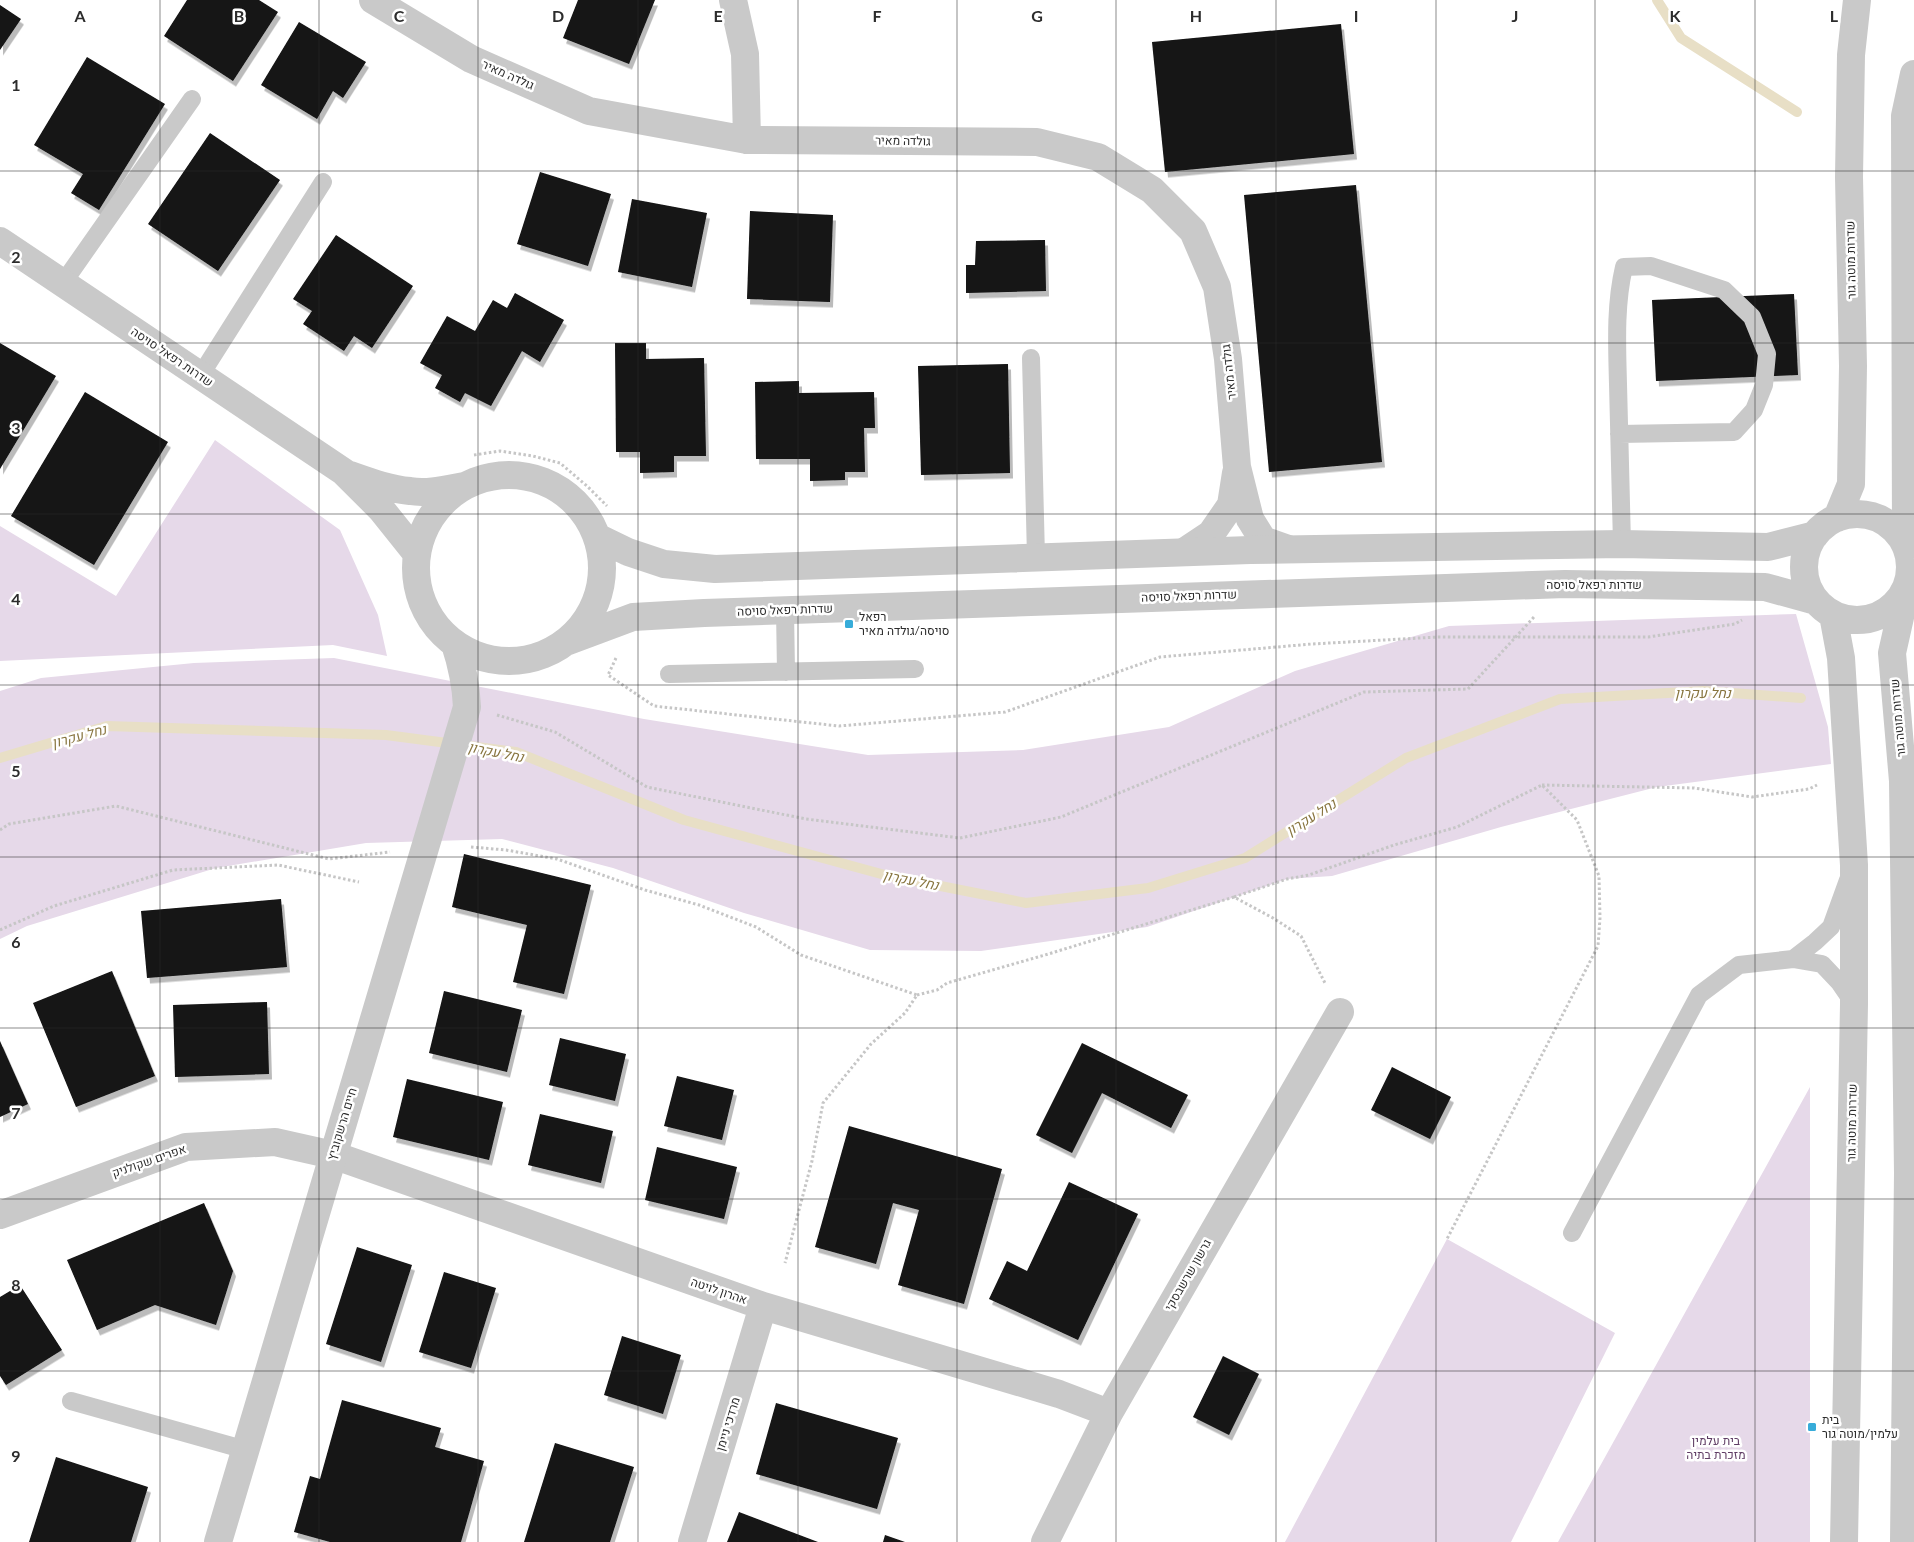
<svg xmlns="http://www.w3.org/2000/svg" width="1914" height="1542" viewBox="0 0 1914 1542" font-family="Lato,Heebo,sans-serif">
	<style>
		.green { fill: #e6d9e9 }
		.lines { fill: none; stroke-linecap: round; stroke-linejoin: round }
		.stream { stroke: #e8dfc6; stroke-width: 10 }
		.building { fill: #131313; filter: url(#shadow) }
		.path { stroke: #c6c6c6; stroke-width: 3; stroke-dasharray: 2.5 2.5; stroke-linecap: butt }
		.service { stroke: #c9c9c9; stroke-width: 18 }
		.minor { stroke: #c9c9c9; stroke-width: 28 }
		.tertiary { stroke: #c9c9c9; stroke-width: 28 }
		.grid { fill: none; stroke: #2c2c2c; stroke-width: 1; stroke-opacity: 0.55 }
		.poi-dot { fill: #37acd9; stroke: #fff; stroke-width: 2 }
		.labels { text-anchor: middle; stroke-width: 5; stroke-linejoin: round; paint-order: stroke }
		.street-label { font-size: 12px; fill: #2c2c2c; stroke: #fff }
		.poi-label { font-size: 12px; fill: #2c2c2c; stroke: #fff; text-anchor: start }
		.park-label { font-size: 12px; fill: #5f3c64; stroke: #fff }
		.water-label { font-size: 14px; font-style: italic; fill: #88753f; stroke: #fff }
		.grid-label { font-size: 16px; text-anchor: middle; font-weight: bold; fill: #2c2c2c; stroke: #fff; stroke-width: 5; stroke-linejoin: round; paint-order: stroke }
	</style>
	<defs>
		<filter id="shadow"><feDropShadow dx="3" dy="5.5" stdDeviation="0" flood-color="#0004"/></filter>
	</defs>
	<rect width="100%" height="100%" fill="#fff"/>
	<!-- green -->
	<path class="green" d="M215,440L340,530L378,615L387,656L333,645L0,661V526L116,596Z
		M1796,614L1828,727L1831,764L1657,787L1501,827L1332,876L1287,879L1147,927L981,951L870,950L744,913L613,868L502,839L366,843L216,868L27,926L0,939V691L41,678L194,663L334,658L644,719L868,755L1023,750L1169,727L1295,671L1449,626Z
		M1810,1087V1542H1558Z
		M1447,1239L1615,1333L1511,1542H1285Z"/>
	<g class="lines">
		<!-- stream -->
		<path class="stream" d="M1657,0L1681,38L1797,112
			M0,758L107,726L386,735L516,752L684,820L885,875L1026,903L1148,888L1245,858L1406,758L1560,699L1704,691L1801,698"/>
	</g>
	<!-- building -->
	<path class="building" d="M187,0H259L278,12L233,81L164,36Z
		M578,0H655L629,64L563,38Z
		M0,5L21,19L0,50Z
		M299,22L366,62L343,98L333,91L317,119L261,85Z
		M1341,24L1354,154L1165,172L1152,42Z
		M87,57L165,104L99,210L71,193L83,174L34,145Z
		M210,133L280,180L218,271L148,224Z
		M540,172L611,194L588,266L517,244Z
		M1356,185L1382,462L1269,472L1244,195Z
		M632,199L707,213L692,287L618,272Z
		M750,211L833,215L830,302L747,299Z
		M336,235L413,286L372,348L354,336L344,351L303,324L312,311L293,299Z
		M1045,240L1046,291L966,293V265H975L976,241Z
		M515,293L564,320L540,362L522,351L491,406L465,393L460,402L435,388L442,375L420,363L447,316L475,331L493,300L507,308Z
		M1794,294L1798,375L1656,381L1652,300Z
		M0,343L56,376L0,469Z
		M615,343H646V359L704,358L706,456H674V472L640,473V452H616Z
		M1008,364L1010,473L921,475L918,366Z
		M799,381V393L874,392L875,428H864L865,472H845V480L810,481V459H756L755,382Z
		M85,392L168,442L94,565L11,516Z
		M464,854L591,885L564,994L513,982L527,925L452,907Z
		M281,899L287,967L147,978L141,911Z
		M112,971L155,1076L76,1107L33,1003Z
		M444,991L522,1010L507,1072L429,1053Z
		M267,1002L269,1074L175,1077L173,1005Z
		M560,1038L626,1054L615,1101L549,1085Z
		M0,1041L28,1104L0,1117Z
		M1082,1043L1188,1095L1171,1128L1102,1093L1072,1153L1036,1135Z
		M1392,1067L1451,1097L1430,1139L1371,1110Z
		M677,1076L734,1090L722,1140L664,1126Z
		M407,1079L503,1102L489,1160L393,1137Z
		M540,1114L613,1131L601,1183L528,1165Z
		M849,1126L1002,1169L964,1304L898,1285L919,1210L893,1203L876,1264L815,1247Z
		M657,1147L737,1167L724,1219L645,1200Z
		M1069,1182L1138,1214L1078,1340L989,1299L1007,1261L1027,1271Z
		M204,1203L233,1271L216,1325L155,1305L97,1330L67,1260Z
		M357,1247L412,1265L381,1362L326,1344Z
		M444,1272L496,1288L471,1368L419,1352Z
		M20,1285L62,1350L6,1385L0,1376V1297Z
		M622,1336L681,1355L663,1414L604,1395Z
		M1223,1356L1259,1374L1229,1435L1193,1417Z
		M342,1400L441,1428L435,1447L484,1461L461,1542H330L294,1532L310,1476L320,1479Z
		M776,1403L898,1438L877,1509L756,1474Z
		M555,1443L634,1467L610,1542H524Z
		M56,1457L148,1487L131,1542H29Z
		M739,1512L818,1542H727Z
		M885,1535L905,1542H883Z"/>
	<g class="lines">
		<!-- path -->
		<path class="path" d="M474,455L500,451L533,456L560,463L587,486L607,506
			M616,658L608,675L654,706L839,726L1005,712L1160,657L1312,644L1438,637H1648L1735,624L1742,620
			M497,715L555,732L647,787L806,819L960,838L1061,817L1364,692L1468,689L1534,617
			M1542,785L1694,788L1752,797L1809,789L1817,785
			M0,830L9,824L116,806L329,859L390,852
			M471,847L506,850L557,859L645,890L699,905L756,927L801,955L917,995L905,1013L871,1044L823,1103L812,1161L785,1263
			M1234,897L1287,879L1309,875L1394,845L1457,827L1542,785L1577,820L1599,876L1600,918L1598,946L1447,1239
			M0,930L54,906L173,870L278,865L359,882
			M917,995L937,990L947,983L1045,955L1234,897L1273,918L1301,936L1326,985"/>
		<!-- service -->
		<path class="service" d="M63,283L192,99
			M1031,358L1036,557
			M200,376L323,182
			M1619,434L1734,432L1754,410L1764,385L1767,354L1752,317L1724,290L1651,266L1624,267C1615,305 1617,345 1618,384C1619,438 1621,491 1622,544
			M785,610L786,672
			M669,674L915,669
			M1793,959L1815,942L1831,927L1848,880
			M1572,1233L1699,995L1739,965L1793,959L1822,964L1839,982L1854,1004
			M71,1401L246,1450"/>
		<!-- minor -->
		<path class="minor" d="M373,0L471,59L589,111L747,140L1037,142L1098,157L1152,190L1193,231L1217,287L1228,359L1237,467L1250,519L1263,540L1288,549
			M733,0L745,54L747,140
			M1184,552L1211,534L1231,505L1236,473
			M0,1215L186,1147L275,1142L333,1155L763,1306L1059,1394L1109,1413
			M692,1542L763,1306
			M1045,1542L1109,1413L1340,1012"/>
		<!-- tertiary -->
		<path class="tertiary" d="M0,241L344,472L381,509L417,554
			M350,475C370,482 389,489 410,491C428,494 447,489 464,486
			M416 568a93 93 0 1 1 186 0a93 93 0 1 1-186 0Z
			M1804 567a53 53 0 1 1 106 0a53 53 0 1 1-106 0Z
			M1837,518L1851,484L1853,366L1849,177L1851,55L1857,0
			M597,537L628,552L664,564L715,569L1250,550L1622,544L1768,547L1815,535
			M1906,547L1905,116L1914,74
			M1833,615L1841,658L1854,865V1004L1844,1542
			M566,642L633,617L704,613L1565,584L1765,587L1816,601
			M218,1542L467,707C466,685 462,665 455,644
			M1904,1542L1908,1173L1903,781L1892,653L1907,586"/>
	</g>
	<!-- grid -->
	<path class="grid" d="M160,0V1542M319,0V1542M478,0V1542M638,0V1542M798,0V1542M957,0V1542M1116,0V1542M1276,0V1542M1436,0V1542M1595,0V1542M1755,0V1542M0,171H1914M0,343H1914M0,514H1914M0,685H1914M0,857H1914M0,1028H1914M0,1199H1914M0,1371H1914"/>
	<!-- markers -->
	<g class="poi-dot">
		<rect x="844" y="619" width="10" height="10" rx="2.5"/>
		<rect x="1807" y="1422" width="10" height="10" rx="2.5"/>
	</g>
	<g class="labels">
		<!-- street labels -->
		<g class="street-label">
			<text transform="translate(508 75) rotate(24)" y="4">גולדה מאיר</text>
			<text transform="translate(903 141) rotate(1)" y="4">גולדה מאיר</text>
			<text transform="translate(1851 260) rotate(-91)" y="4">שדרות מוטה גור</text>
			<text transform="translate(172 357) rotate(34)" y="4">שדרות רפאל סויסה</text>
			<text transform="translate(1229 372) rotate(-96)" y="4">גולדה מאיר</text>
			<text x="1594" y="589">שדרות רפאל סויסה</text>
			<text transform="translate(1189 596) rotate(-2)" y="4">שדרות רפאל סויסה</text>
			<text transform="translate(785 610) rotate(-2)" y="4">שדרות רפאל סויסה</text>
			<text transform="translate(1898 718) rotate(-95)" y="4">שדרות מוטה גור</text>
			<text transform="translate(1852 1123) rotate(-89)" y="4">שדרות מוטה גור</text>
			<text transform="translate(342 1124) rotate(-73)" y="4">חיים הרשקוביץ</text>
			<text transform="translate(149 1161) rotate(-19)" y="4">אפרים שקולניק</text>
			<text transform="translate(1188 1275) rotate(-60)" y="4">גרשון שרשבסקי</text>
			<text transform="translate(719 1291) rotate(19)" y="4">אהרון לויטה</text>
			<text transform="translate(728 1424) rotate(-73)" y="4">מרדכי ניימן</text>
		</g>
		<!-- poi labels -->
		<g class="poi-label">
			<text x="859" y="621">רפאל<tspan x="859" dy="14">סויסה/גולדה מאיר</tspan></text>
			<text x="1822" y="1424">בית<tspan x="1822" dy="14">עלמין/מוטה גור</tspan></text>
		</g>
		<!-- park labels -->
		<g class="park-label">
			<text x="1716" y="1445">בית עלמין<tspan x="1716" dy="14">מזכרת בתיה</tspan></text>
		</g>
		<!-- water labels -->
		<g class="water-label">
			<text x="1703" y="698">נחל עקרון</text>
			<text transform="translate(79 736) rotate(-15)" y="5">נחל עקרון</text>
			<text transform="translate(496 752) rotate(11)" y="5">נחל עקרון</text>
			<text transform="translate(1311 817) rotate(-32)" y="5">נחל עקרון</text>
			<text transform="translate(911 880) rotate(11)" y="5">נחל עקרון</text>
		</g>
	</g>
	<g class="grid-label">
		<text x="80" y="22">A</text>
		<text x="239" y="22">B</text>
		<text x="399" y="22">C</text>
		<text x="558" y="22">D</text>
		<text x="718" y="22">E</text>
		<text x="877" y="22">F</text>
		<text x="1037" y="22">G</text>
		<text x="1196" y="22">H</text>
		<text x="1356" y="22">I</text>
		<text x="1515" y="22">J</text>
		<text x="1675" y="22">K</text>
		<text x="1834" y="22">L</text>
		<text x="16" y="91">1</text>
		<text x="16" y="263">2</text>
		<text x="16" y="434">3</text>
		<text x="16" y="605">4</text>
		<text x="16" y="777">5</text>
		<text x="16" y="948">6</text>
		<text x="16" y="1119">7</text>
		<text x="16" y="1291">8</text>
		<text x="16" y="1462">9</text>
	</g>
</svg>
